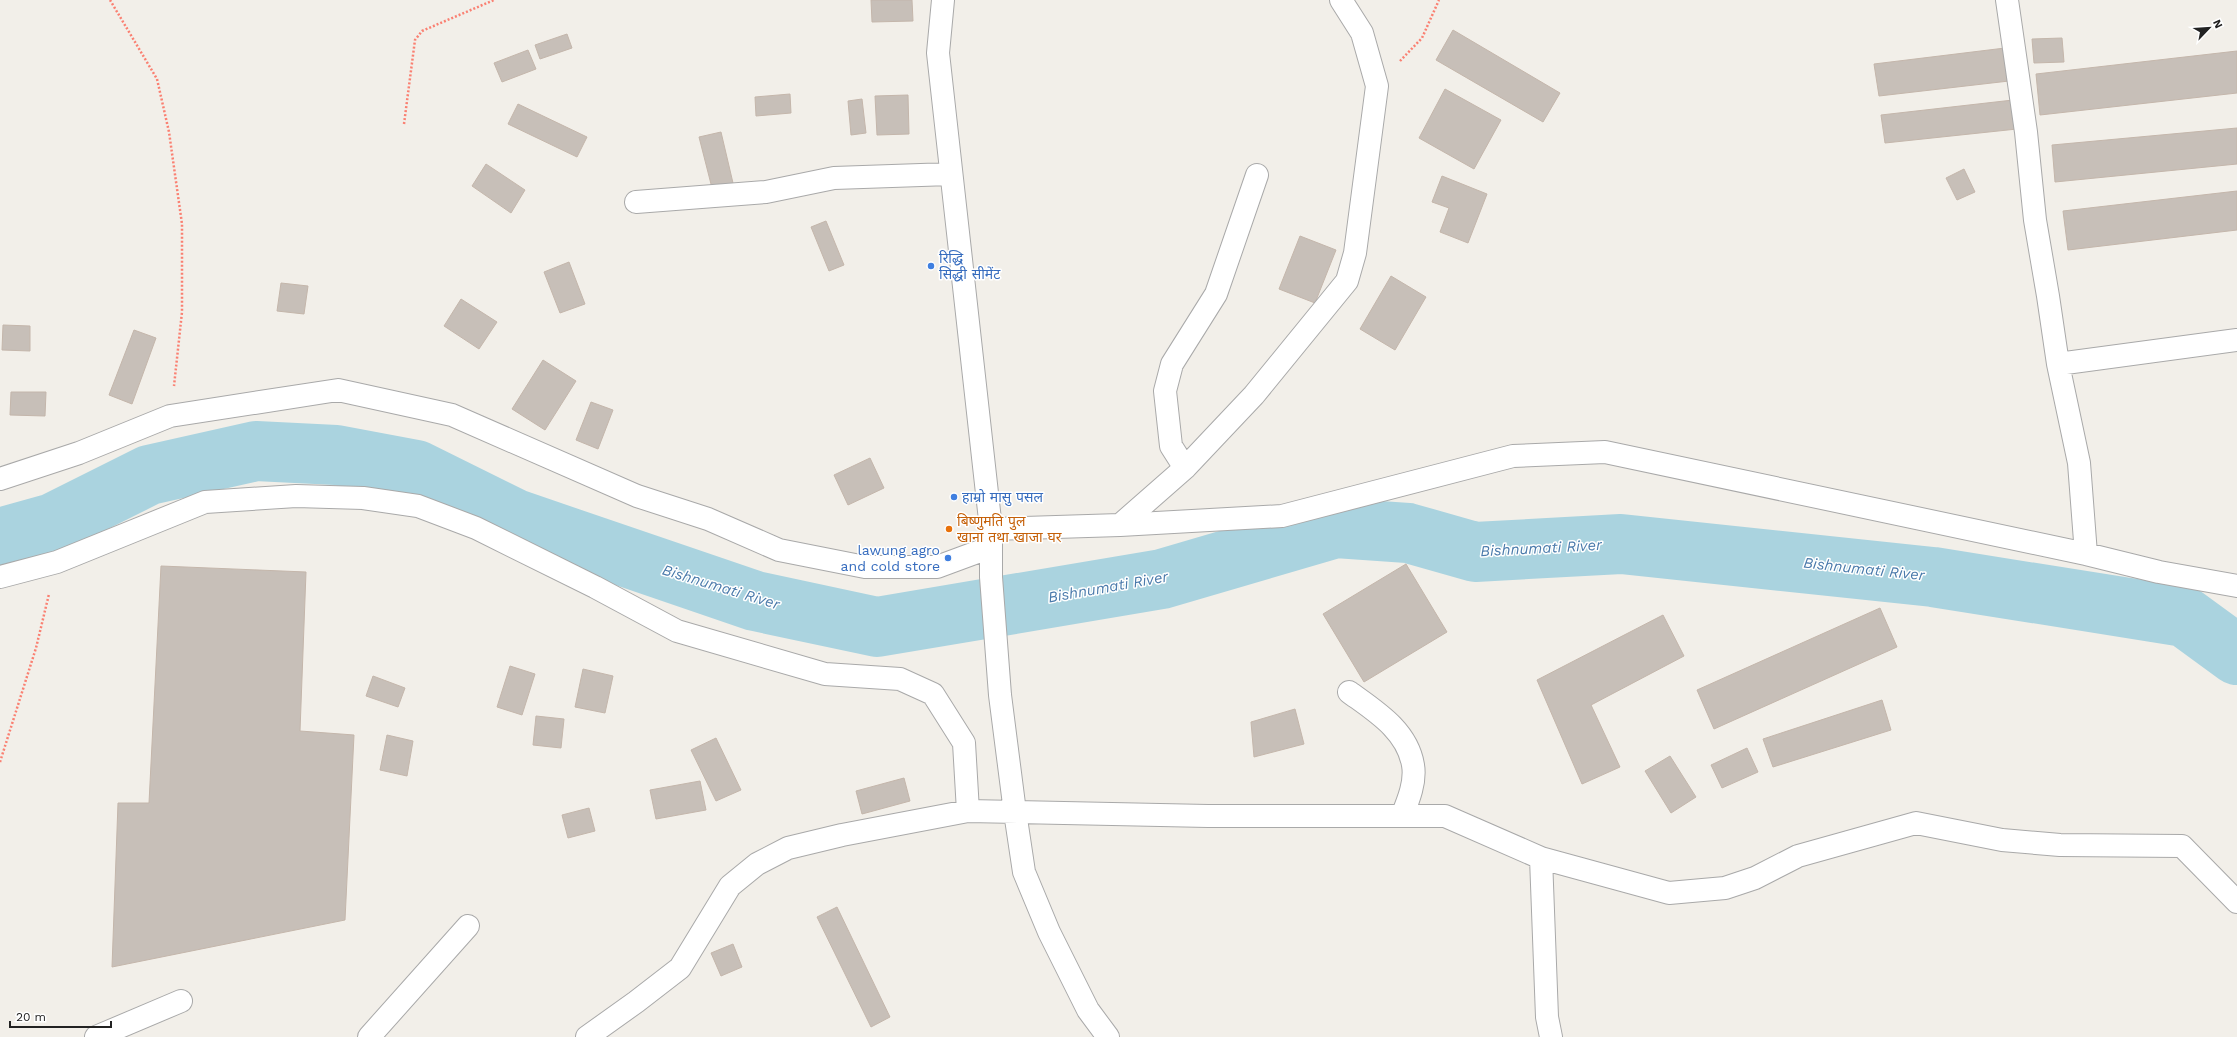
<svg xmlns="http://www.w3.org/2000/svg" width="2237" height="1037" viewBox="0 0 2237 1037" font-family="'Work Sans','Noto Sans Devanagari',sans-serif">
	<style>
		.lines { fill: none; stroke-linecap: round; stroke-linejoin: round }
		.river { stroke: #aad3df; stroke-width: 60 }
		.building { fill: #c7bfb8; stroke: #c4b6ab }
		.minor-casing { stroke: #a9a9a9; stroke-width: 24 }
		.path { stroke: #fa8072; stroke-width: 2.5; stroke-dasharray: 2 2; stroke-linecap: butt }
		.minor { stroke: #fff; stroke-width: 22 }
		.shop-dot { fill: #3f7fe0; stroke: #fff; stroke-width: 1.5 }
		.food-dot { fill: #e8710a; stroke: #fff; stroke-width: 1.5 }
		.labels { text-anchor: middle; stroke-width: 3; stroke-linejoin: round; paint-order: stroke }
		.shop-label { font-size: 14px; fill: #366cbe; stroke: #fff; text-anchor: start }
		.food-label { font-size: 14px; fill: #c56008; stroke: #fff; text-anchor: start }
		.water-label { font-size: 15px; font-style: italic; fill: #4a7aab; stroke: #fff }
	</style>
	<rect width="100%" height="100%" fill="#f2efe9"/>
	<g class="lines">
		<!-- river -->
		<path class="river" d="M0,538L53,523L149,475L256,451L336,455L416,470L515,519L755,601L877,627L1162,579L1336,528L1408,533L1475,552L1621,544L1933,577L2185,617L2237,655"/>
	</g>
	<!-- building -->
	<path class="building" d="M871,0H912L913,21L872,22Z
		M1453,30L1560,93L1543,122L1436,60Z
		M567,34L572,48L540,59L535,45Z
		M2062,38L2064,62L2034,63L2032,39Z
		M2005,48L2009,81L1879,96L1874,64Z
		M528,50L536,69L502,82L494,63Z
		M2237,51V93L2040,115L2036,74Z
		M1445,89L1501,120L1474,169L1419,138Z
		M790,94L791,113L756,116L755,97Z
		M908,95L909,134L877,135L875,96Z
		M862,99L866,133L851,135L848,101Z
		M2013,100L2017,129L1885,143L1881,115Z
		M518,104L587,137L577,157L508,124Z
		M2237,128V164L2055,182L2052,145Z
		M721,132L733,183L712,188L699,137Z
		M486,164L525,190L511,213L472,186Z
		M1964,169L1975,192L1957,200L1946,178Z
		M1442,176L1487,194L1468,243L1440,232L1449,208L1432,202Z
		M2237,191V230L2068,250L2063,211Z
		M826,221L844,265L829,271L811,227Z
		M1300,236L1336,250L1315,303L1279,289Z
		M569,262L585,304L560,313L544,272Z
		M1391,276L1426,297L1395,350L1360,329Z
		M281,283L308,286L304,314L277,311Z
		M461,299L497,322L479,349L444,326Z
		M3,325L30,326V351L2,350Z
		M134,330L156,338L132,404L109,395Z
		M543,360L576,381L545,430L512,409Z
		M11,392H46L45,416L10,415Z
		M591,402L613,410L598,449L576,440Z
		M870,458L884,488L848,505L834,475Z
		M1406,564L1447,632L1364,682L1323,614Z
		M161,566L306,572L300,731L354,735L345,920L112,967L118,803H149Z
		M1880,608L1897,647L1714,729L1697,690Z
		M1663,615L1684,656L1591,705L1620,767L1582,784L1537,680Z
		M510,666L535,674L522,715L497,707Z
		M583,669L613,676L605,713L575,707Z
		M373,676L405,688L398,707L366,696Z
		M1882,700L1891,730L1773,767L1763,739Z
		M1295,709L1304,744L1254,757L1251,722Z
		M536,716L564,719L561,748L533,745Z
		M387,735L413,741L407,776L380,770Z
		M716,738L741,790L716,801L691,750Z
		M1747,748L1758,772L1722,788L1711,765Z
		M1670,756L1696,797L1671,813L1645,771Z
		M904,778L910,801L862,814L856,791Z
		M700,781L706,810L656,819L650,790Z
		M589,808L595,831L568,838L562,815Z
		M837,907L890,1017L871,1027L817,917Z
		M733,944L742,967L721,976L711,953Z"/>
	<g class="lines">
		<!-- minor casing -->
		<g class="minor-casing">
			<path id="minor" d="M943,0L938,53L991,529V577L1000,695L1015,812L1024,872L1049,932L1088,1010L1108,1037
				M2007,0L2026,132L2035,220L2048,296L2058,364L2079,463L2086,554L2159,572L2237,586
				M636,202L766,192L834,178L950,174
				M2058,364L2237,340
				M1185,468L1171,446L1165,391L1172,364L1216,294L1257,175
				M0,479L79,453L170,416L338,390L452,415L637,496L708,519L779,550L865,567H937L991,547
				M1120,525L1185,468L1254,395L1347,281L1355,253L1377,86L1362,33L1341,0
				M991,529L1120,525L1282,516L1513,456L1605,452L2086,554
				M0,577L57,562L205,502L296,496L363,498L418,506L476,528L595,587L677,631L825,674L900,679L933,694L964,743L968,811
				M1349,692C1375,711 1407,730 1413,765C1416,782 1408,801 1402,816
				M1541,858L1547,1017L1551,1037
				M96,1037L181,1001
				M369,1037L468,926
				M587,1037L636,1002L680,968L730,886L757,864L788,848L842,835L968,811L1208,816H1445L1541,858L1669,893L1725,888L1755,878L1798,856L1916,823L2002,840L2060,845L2182,846L2237,902"/>
		</g>
		<!-- path -->
		<path class="path" d="M110,0L157,79L169,132L182,224V312L174,386
			M1400,61L1422,38L1439,0
			M404,124L415,40L422,31L494,0
			M0,762L36,648L49,594"/>
		<!-- minor -->
		<use href="#minor" class="minor"/>
	</g>
	<!-- markers -->
	<g class="shop-dot">
		<circle cx="931" cy="266" r="4"/>
		<circle cx="954" cy="497" r="4"/>
		<circle cx="948" cy="558" r="4"/>
	</g>
	<circle class="food-dot" cx="949" cy="529" r="4"/>
	<g class="labels">
		<!-- shop labels -->
		<g class="shop-label">
			<text x="939" y="263">रिद्धि<tspan x="939" dy="16">सिद्धी सीमेंट</tspan></text>
			<text x="962" y="502">हाम्रो मासु पसल</text>
			<text x="940" y="555" text-anchor="end">lawung agro<tspan x="940" dy="16">and cold store</tspan></text>
		</g>
		<!-- food labels -->
		<g class="food-label">
			<text x="957" y="526">बिष्णुमति पुल<tspan x="957" dy="16">खाना तथा खाजा घर</tspan></text>
		</g>
		<!-- water labels -->
		<g class="water-label">
			<text transform="translate(1541 548) rotate(-3)" y="5">Bishnumati River</text>
			<text transform="translate(1864 569) rotate(6)" y="5">Bishnumati River</text>
			<text transform="translate(721 587) rotate(17)" y="5">Bishnumati River</text>
			<text transform="translate(1108 587) rotate(-10)" y="5">Bishnumati River</text>
		</g>
	</g>
	<!-- north arrow -->
	<g transform="translate(2209 28) rotate(65)" stroke="#ffffff" stroke-width="3" paint-order="stroke">
	<path d="M0-3L7 15L0 10L-7 15Z" fill="#222222"/>
	<text y="-6" font-size="11" font-weight="bold" text-anchor="middle" fill="#222222">N</text>
	</g>
	<!-- scale -->
	<path d="M10 1021v6h101v-6" fill="none" stroke="#222222" stroke-width="2"/>
	<text x="16" y="1021" font-size="12" fill="#222222" stroke="#ffffff" stroke-width="3" paint-order="stroke">20 m</text>
</svg>
